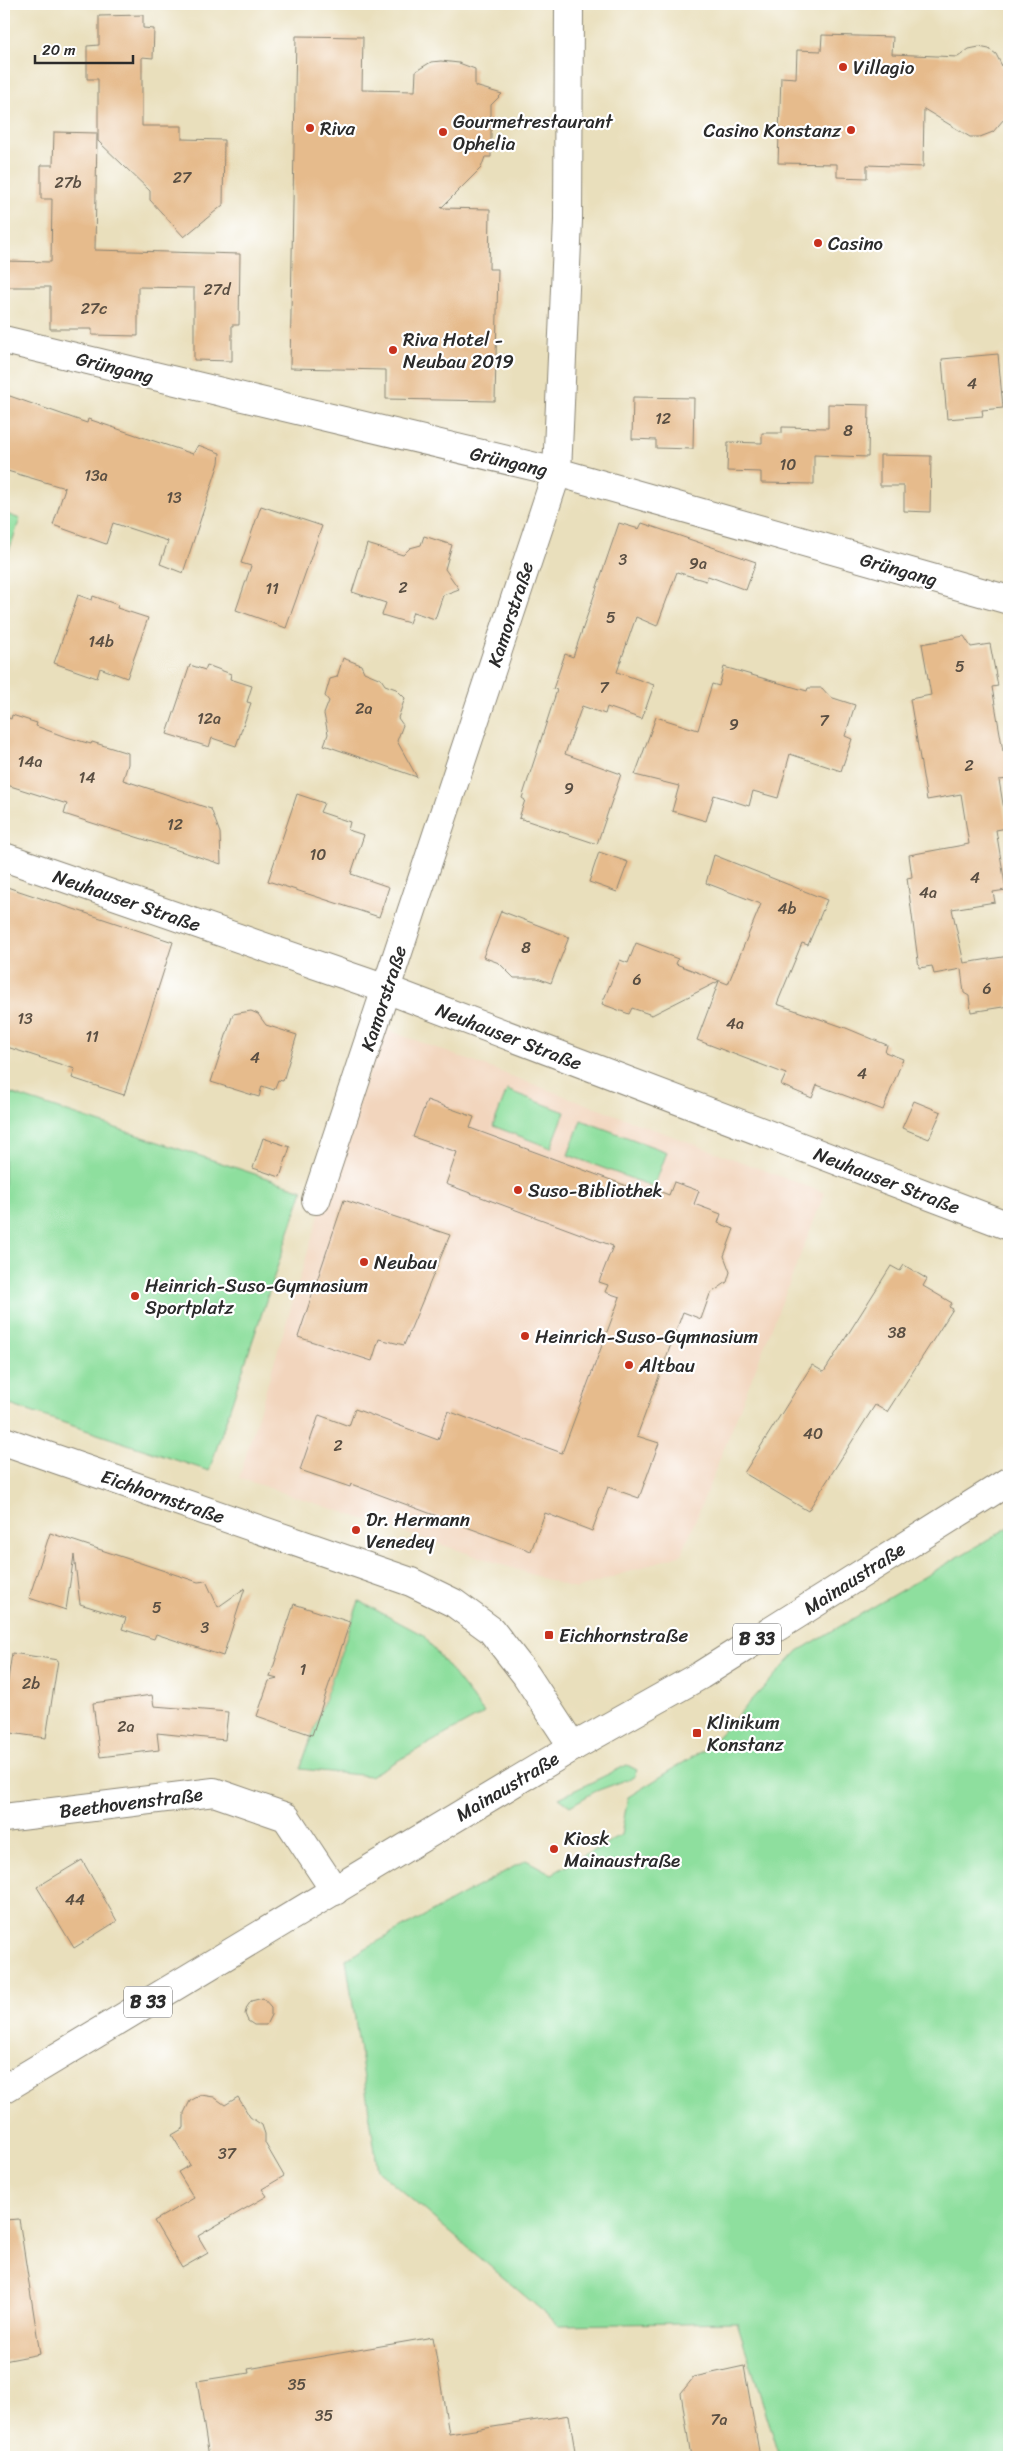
<svg xmlns="http://www.w3.org/2000/svg" width="1013" height="2461" viewBox="0 0 1013 2461" font-family="Sriracha,sans-serif">
	<style>
		.built { fill: #f2d5bd }
		.green { fill: #8edf9e; stroke: #5c8564 }
		.building { fill: #e6bb8c }
		.lines { fill: none; stroke-linecap: round; stroke-linejoin: round }
		.minor-casing { stroke: #8a8574; stroke-width: 30 }
		.major-casing { stroke: #8a8574; stroke-width: 30 }
		.minor { stroke: #fff; stroke-width: 28 }
		.major { stroke: #fff; stroke-width: 28 }
		.poi-dot { fill: #c8321e; stroke: #fff; stroke-width: 2 }
		.labels { text-anchor: middle; stroke-width: 4.5; stroke-linejoin: round; paint-order: stroke }
		.number-label { font-size: 16px; fill: #5a4f43 }
		.shield { fill: #fff; stroke: #6b6b6b; stroke-width: 1 }
		.shield-label { font-size: 18px; font-weight: bold; fill: #2b2b2b }
		.poi-label { font-size: 19px; fill: #2b2b2b; stroke: #fff; text-anchor: start }
		.street-label { font-size: 19px; fill: #2b2b2b; stroke: #fff }
	</style>
	<rect width="100%" height="100%" fill="#fff"/>
	<filter id="ink" filterUnits="userSpaceOnUse"><feTurbulence type="fractalNoise" baseFrequency=".02" numOctaves="2"/><feDisplacementMap in="SourceGraphic" scale="10" xChannelSelector="R" yChannelSelector="G"/><feConvolveMatrix kernelMatrix="1 2 1 2 8 2 1 2 1" color-interpolation-filters="sRGB"/></filter>
	<filter id="wash" filterUnits="userSpaceOnUse"><feTurbulence type="fractalNoise" baseFrequency=".0096" numOctaves="4" result="noise"/><feDisplacementMap in="SourceGraphic" scale="20" xChannelSelector="R" yChannelSelector="G"/><feGaussianBlur stdDeviation="1.12" result="paint"/><feColorMatrix in="noise" values="0 0 0 0 0 0 0 0 0 0 0 0 0 0 0 0 0 1.4 0 .05"/><feComposite in="paint" operator="in"/></filter>
	<g filter="url(#wash)">
		<rect width="100%" height="100%" fill="#e9dfbc"/>
		<!-- built -->
		<path class="built" d="M385,1029L825,1193L682,1554L576,1589L239,1478L330,1179Z"/>
		<!-- green -->
		<path class="green" d="M4,513L20,519L4,565Z
			M507,1090L565,1112L551,1148L493,1126Z
			M4,1091L303,1190L209,1471L4,1403Z
			M581,1120L667,1152L654,1187L568,1155Z
			M1009,1527V2457H780L737,2322L559,2325L378,2171L346,1959L526,1860L552,1874L621,1835L628,1797L707,1748L798,1651Z
			M359,1601L423,1635L484,1713L370,1776L300,1769Z
			M627,1765L637,1770L634,1777L596,1791L570,1806L559,1798Z"/>
		<g id="blocks">
			<!-- building -->
			<path class="building" d="M143,15V28L154,29L153,58L142,57V126H182V139L224,140L223,205L184,237L150,200V191L98,141V79H87V46L99,45V16Z
				M822,35L893,37L892,54L958,57L969,49L979,47L989,49L996,54L1003,68L1009,72V113L993,132L980,137H970L924,109L923,167L867,165V178L837,177V164L778,163L781,77L796,78L797,50L821,51Z
				M296,36L363,37L362,90L415,91L416,71L431,62L441,61L459,63L475,69V86L502,94L491,105V157H485L481,168L441,208L490,209L489,269H498L495,401L386,399V370L290,368Z
				M54,132L97,133L95,250L240,254L239,325H232V361L194,360V288L138,287V336L92,335V329H50V287H4V261L51,262L52,199H41V165H53Z
				M998,354L1003,408L982,410L983,416L947,419L942,359Z
				M4,394L87,423L88,419L193,454L198,445L220,453L219,463L183,573L160,564L168,541L113,523L106,544L53,525L65,488L4,470Z
				M633,397L694,398L693,449L656,448V440L632,439Z
				M828,404L869,405L868,457L814,455V484L761,483V472L727,471L728,442L762,443V433H782V427L828,428Z
				M880,455L931,456L930,512L904,511V486H880Z
				M261,506L322,526L286,628L236,610L251,566L241,563Z
				M619,523L639,529L642,523L756,562L746,590L708,576L706,581L677,572L657,626L636,617L617,672L654,685L642,719L607,707L605,714L582,706L565,754L621,774L597,844L519,818L525,800L522,798L557,690L553,689L565,654L573,657Z
				M424,536L452,545L445,569L459,589L443,595L435,619L413,612L409,623L382,615L386,603L352,592L367,544L403,555L410,548L421,545Z
				M78,595L92,600L93,596L118,605L117,608L148,618L127,678L100,668L97,678L54,663Z
				M964,636L971,647L990,644L998,686L992,687L1003,751L1009,749V779L999,780L1007,828L996,830L1006,890L993,892L995,902L952,909L964,963L1009,956V1006L971,1012L969,996L964,993L961,969L934,974L932,966L919,968L907,878L912,877L909,855L969,844L961,794L927,800L910,699L931,695L922,644Z
				M343,658L361,665L364,672L381,679L385,685L396,689L405,698L398,718L403,725L397,741L417,777L324,745L328,734L324,714L329,701L325,696L330,679L337,677Z
				M190,665L205,670L207,665L231,674L230,679L252,686L247,702L251,703L236,746L212,738L209,747L167,734Z
				M724,667L807,691L808,688H822L830,697L855,705L845,736L852,739L841,771L790,754L778,798L753,791L749,806L714,795L706,821L672,811L679,786L635,775L656,717L698,730L712,684L719,686Z
				M12,715L37,723L36,726L63,736L91,744L92,742L128,753V764L123,780L211,809L220,833L221,864L64,814L67,804L4,784V716L11,719Z
				M297,794L324,803L320,812L350,822L348,830L364,835L351,874L389,887L379,917L268,881Z
				M599,852L628,862L617,892L589,882Z
				M714,855L827,900L808,945L802,943L777,1004L846,1028L887,1045L885,1052L903,1059L883,1110L817,1085L812,1098L781,1085L786,1074L697,1040L719,981L652,1015L632,1008L629,1014L602,1004L620,960L628,963L636,943L678,959L676,964L728,984L761,904L706,883Z
				M4,886L173,942L124,1095L72,1078L75,1069L4,1046Z
				M501,911L569,937L551,983L537,978H514L499,963L483,957Z
				M251,1011L258,1014L266,1025L297,1035L283,1081L278,1080L274,1090L262,1086L259,1097L211,1082L233,1014Z
				M427,1100L474,1117L470,1128L646,1193L648,1187L669,1195L674,1182L699,1191L694,1204L721,1214L718,1223L734,1229L724,1256L730,1272L727,1282L710,1294L701,1319L683,1312L637,1436L659,1443L639,1498L608,1487L592,1531L545,1513L531,1551L351,1484L350,1487L300,1470L319,1415L349,1426L355,1409L438,1440L448,1411L562,1453L620,1297L605,1292L608,1285L599,1282L613,1246L446,1184L457,1152L413,1137Z
				M914,1101L941,1112L929,1139L902,1128Z
				M263,1138L290,1147L280,1177L253,1168Z
				M344,1200L450,1235L404,1345L379,1339L372,1361L298,1337Z
				M904,1265L927,1279L923,1286L952,1303L949,1307L953,1309L887,1412L875,1405L808,1511L744,1473L812,1365L824,1372L891,1266L900,1271Z
				M50,1533L198,1582L206,1581L218,1607L245,1588L223,1656L156,1634L154,1639L122,1629L126,1618L80,1604L74,1555L66,1610L29,1598Z
				M294,1604L350,1622L312,1735L257,1716L269,1681L278,1679L270,1677Z
				M12,1653L58,1660L46,1738L4,1732V1706Z
				M152,1695L154,1706L228,1712L225,1740L157,1733L159,1750L100,1757L93,1703Z
				M82,1860L117,1921L74,1948L37,1887Z
				M263,1998L271,2007V2015L266,2025H254L248,2021L245,2014L247,2007L251,2001Z
				M201,2095L214,2097L225,2105L238,2097L250,2117L262,2125L265,2134V2143L284,2176L262,2189L267,2196L198,2236L208,2253L182,2268L154,2221L194,2198L178,2172L190,2165L172,2135L184,2128V2113L190,2101Z
				M19,2219L40,2354L4,2361V2220Z
				M433,2337L449,2434L569,2415L576,2457H209L197,2381L249,2373L248,2369Z
				M744,2366L760,2457H691L681,2393L694,2377Z"/>
		</g>
	</g>
	<g filter="url(#ink)">
		<use href="#blocks" fill-opacity="0" stroke="#8a8574" stroke-width="1"/>
		<g class="lines">
			<!-- minor casing -->
			<g class="minor-casing">
				<path id="minor" d="M4,340L557,472L1009,600
					M4,857L386,989L1009,1226
					M316,1200L557,472L568,220L569,4
					M4,1441L411,1582L454,1603L491,1630L526,1675L573,1747
					M4,1818L214,1792L286,1817L335,1891"/>
			</g>
			<!-- major casing -->
			<g class="major-casing">
				<path id="major" d="M4,2089L573,1747L701,1675L1009,1481"/>
			</g>
			<!-- minor -->
			<use href="#minor" class="minor"/>
			<!-- major -->
			<use href="#major" class="major"/>
		</g>
	</g>
	<!-- markers -->
	<g class="poi-dot">
		<circle cx="843" cy="67" r="5"/>
		<circle cx="310" cy="128" r="5"/>
		<circle cx="851" cy="130" r="5"/>
		<circle cx="443" cy="132" r="5"/>
		<circle cx="818" cy="243" r="5"/>
		<circle cx="393" cy="350" r="5"/>
		<circle cx="518" cy="1190" r="5"/>
		<circle cx="364" cy="1262" r="5"/>
		<circle cx="135" cy="1296" r="5"/>
		<circle cx="525" cy="1336" r="5"/>
		<circle cx="629" cy="1365" r="5"/>
		<circle cx="356" cy="1530" r="5"/>
		<rect x="544" y="1630" width="10" height="10" rx="2.5"/>
		<rect x="692" y="1728" width="10" height="10" rx="2.5"/>
		<circle cx="554" cy="1849" r="5"/>
	</g>
	<g class="labels">
		<!-- number labels -->
		<g class="number-label">
			<text x="182" y="183">27</text>
			<text x="68" y="188">27b</text>
			<text x="217" y="295">27d</text>
			<text x="94" y="314">27c</text>
			<text x="972" y="389">4</text>
			<text x="663" y="424">12</text>
			<text x="848" y="436">8</text>
			<text x="788" y="470">10</text>
			<text x="96" y="481">13a</text>
			<text x="174" y="503">13</text>
			<text x="623" y="565">3</text>
			<text x="698" y="569">9a</text>
			<text x="403" y="593">2</text>
			<text x="272" y="594">11</text>
			<text x="611" y="623">5</text>
			<text x="101" y="647">14b</text>
			<text x="960" y="672">5</text>
			<text x="604" y="693">7</text>
			<text x="364" y="714">2a</text>
			<text x="209" y="724">12a</text>
			<text x="824" y="726">7</text>
			<text x="734" y="730">9</text>
			<text x="30" y="767">14a</text>
			<text x="969" y="771">2</text>
			<text x="87" y="783">14</text>
			<text x="569" y="794">9</text>
			<text x="175" y="830">12</text>
			<text x="318" y="860">10</text>
			<text x="975" y="883">4</text>
			<text x="928" y="898">4a</text>
			<text x="787" y="914">4b</text>
			<text x="526" y="953">8</text>
			<text x="637" y="985">6</text>
			<text x="987" y="994">6</text>
			<text x="25" y="1024">13</text>
			<text x="735" y="1029">4a</text>
			<text x="92" y="1042">11</text>
			<text x="255" y="1063">4</text>
			<text x="862" y="1079">4</text>
			<text x="897" y="1338">38</text>
			<text x="813" y="1439">40</text>
			<text x="338" y="1451">2</text>
			<text x="157" y="1613">5</text>
			<text x="205" y="1633">3</text>
			<text x="303" y="1675">1</text>
			<text x="31" y="1689">2b</text>
			<text x="126" y="1732">2a</text>
			<text x="75" y="1905">44</text>
			<text x="227" y="2159">37</text>
			<text x="297" y="2390">35</text>
			<text x="324" y="2421">35</text>
			<text x="719" y="2425">7a</text>
		</g>
		<!-- shield labels -->
		<g class="shield">
			<rect x="733" y="1623.5" width="48" height="31" rx="4"/>
			<rect x="124" y="1986.5" width="48" height="31" rx="4"/>
		</g>
		<g class="shield-label">
			<text x="757" y="1645">B 33</text>
			<text x="148" y="2008">B 33</text>
		</g>
		<!-- poi labels -->
		<g class="poi-label">
			<text x="853" y="74">Villagio</text>
			<text x="453" y="128">Gourmetrestaurant<tspan x="453" dy="22">Ophelia</tspan></text>
			<text x="320" y="135">Riva</text>
			<text x="841" y="137" text-anchor="end">Casino Konstanz</text>
			<text x="828" y="250">Casino</text>
			<text x="403" y="346">Riva Hotel -<tspan x="403" dy="22">Neubau 2019</tspan></text>
			<text x="528" y="1197">Suso-Bibliothek</text>
			<text x="374" y="1269">Neubau</text>
			<text x="145" y="1292">Heinrich-Suso-Gymnasium<tspan x="145" dy="22">Sportplatz</tspan></text>
			<text x="535" y="1343">Heinrich-Suso-Gymnasium</text>
			<text x="639" y="1372">Altbau</text>
			<text x="366" y="1526">Dr. Hermann<tspan x="366" dy="22">Venedey</tspan></text>
			<text x="559" y="1642">Eichhornstraße</text>
			<text x="707" y="1729">Klinikum<tspan x="707" dy="22">Konstanz</tspan></text>
			<text x="564" y="1845">Kiosk<tspan x="564" dy="22">Mainaustraße</tspan></text>
		</g>
		<!-- street labels -->
		<g class="street-label">
			<text transform="translate(115 367) rotate(14)" y="7">Grüngang</text>
			<text transform="translate(509 461) rotate(13)" y="7">Grüngang</text>
			<text transform="translate(899 569) rotate(16)" y="7">Grüngang</text>
			<text transform="translate(510 614) rotate(-72)" y="7">Kamorstraße</text>
			<text transform="translate(127 900) rotate(19)" y="7">Neuhauser Straße</text>
			<text transform="translate(383 998) rotate(-72)" y="7">Kamorstraße</text>
			<text transform="translate(509 1036) rotate(21)" y="7">Neuhauser Straße</text>
			<text transform="translate(887 1180) rotate(21)" y="7">Neuhauser Straße</text>
			<text transform="translate(163 1496) rotate(19)" y="7">Eichhornstraße</text>
			<text transform="translate(854 1578) rotate(-33)" y="7">Mainaustraße</text>
			<text transform="translate(507 1786) rotate(-31)" y="7">Mainaustraße</text>
			<text transform="translate(131 1802) rotate(-7)" y="7">Beethovenstraße</text>
		</g>
	</g>
	<!-- margin -->
	<rect width="1013" height="2461" fill="none" stroke="#fff" stroke-width="20"/>
	<!-- scale -->
	<path d="M35 55v8h98v-8" fill="none" stroke="#2b2b2b" stroke-width="2.5"/>
	<text x="42" y="55" font-size="15" fill="#2b2b2b" stroke="#ffffff" stroke-width="4" paint-order="stroke">20 m</text>
</svg>
